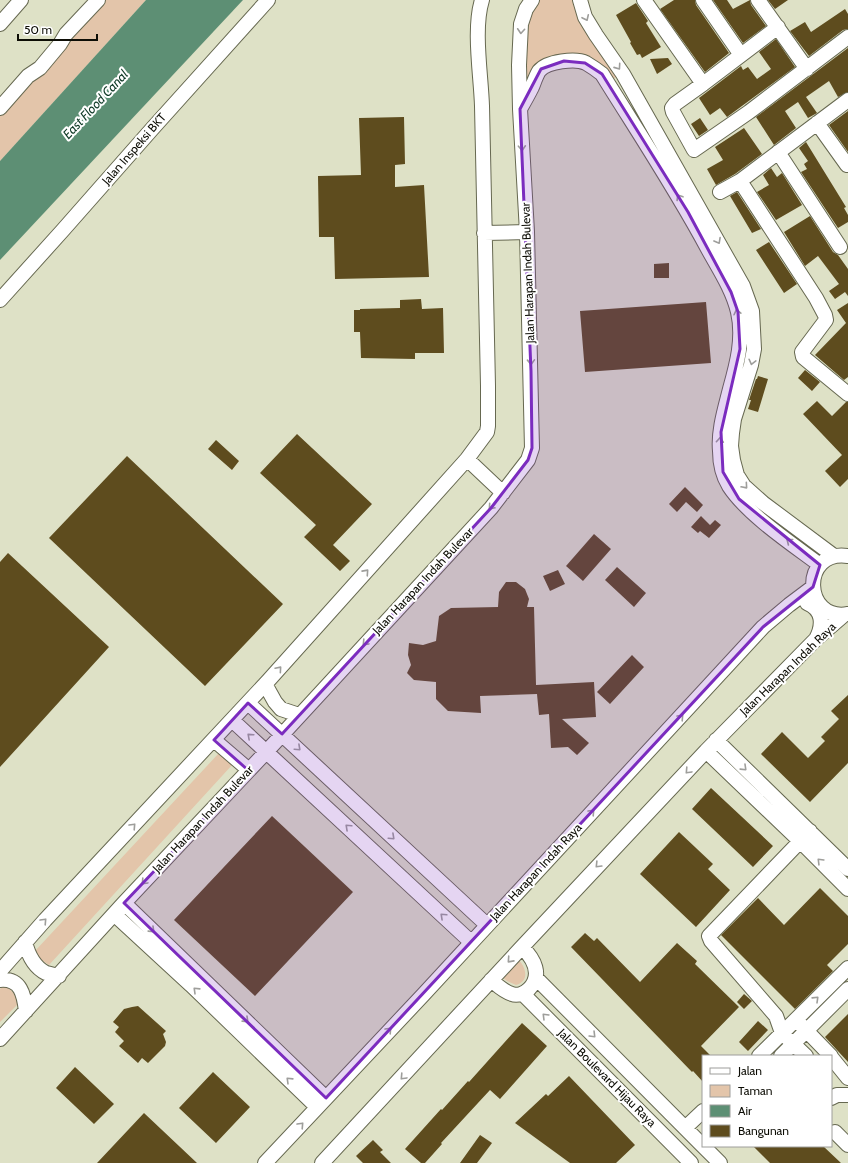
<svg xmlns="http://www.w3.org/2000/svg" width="848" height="1163" viewBox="0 0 848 1163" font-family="Cabin,sans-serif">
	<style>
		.green { fill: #e3c5aa }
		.water { fill: #5d8f74 }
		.building { fill: #5e4c1e }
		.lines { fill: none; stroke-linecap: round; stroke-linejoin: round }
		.minor-casing { stroke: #666850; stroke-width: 16 }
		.minor { stroke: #fff; stroke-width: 14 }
		.oneway { stroke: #9e9e9b }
		.marked { fill: #7b2cbf; fill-opacity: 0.2; stroke: #7b2cbf; stroke-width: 3; stroke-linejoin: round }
		.labels { text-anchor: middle; stroke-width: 4; stroke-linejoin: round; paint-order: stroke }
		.street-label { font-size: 12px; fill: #0d0d05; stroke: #fff }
		.water-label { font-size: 13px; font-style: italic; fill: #0e3925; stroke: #fff }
	</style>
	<rect width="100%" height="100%" fill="#dee1c6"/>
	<!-- green -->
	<path class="green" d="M98,0H146L0,161V108Z
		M532,0H580L623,74L607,82L585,63H551L520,109L519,65Z
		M219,753L233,764L49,965L40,959L35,951Z
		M518,959C526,967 530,981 516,985L507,981L502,977Z
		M5,984L18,998L17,1005L0,1022V989Z"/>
	<!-- water -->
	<path class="water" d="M146,0H243L0,260V161Z"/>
	<!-- building -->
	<path class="building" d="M674,0H695L696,5L729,53L705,72L660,9Z
		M713,0H727L733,9L750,0L751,5L766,26L743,43Z
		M768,0H788L775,9Z
		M636,3L648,21L646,23L661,47L642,58L640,54L637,55L630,43L631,42L616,15Z
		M845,9L848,14V29L843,30L809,56L790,31L805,22L811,32Z
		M776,39L795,67L727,117L720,108L710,115L699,98L741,66L743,70L748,67L757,79L771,69L759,52Z
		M848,48V92L838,97L829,81L806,97L817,113L808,118L798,102L785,111L796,128L774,145L756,117Z
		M668,58L672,64L657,74L650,59Z
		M848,111V152L829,125Z
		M404,117L405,164L395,165V187L424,185L429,277L335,279L334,237H319L318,176L361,175L359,118Z
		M700,118L708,130L699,136L691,124Z
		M744,128L762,154L735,174L716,185L707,169L723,160L715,147Z
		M806,142L846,207L844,208L848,215V222L838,228L801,172L807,169L804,164L808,161L799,148Z
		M771,168L777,177L782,173L802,205L776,220L757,192L769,185L763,175Z
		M737,192L761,229L752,233L730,196Z
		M810,216L833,252L838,255L848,269V296L845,292L835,299L829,291L839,284L818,256L805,266L784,232Z
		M769,242L797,284L784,293L756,250Z
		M669,263V278H654V264Z
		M421,299L422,309L443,308L444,353H415V359L361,358L360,332H354V310H360V309L400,308V300Z
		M706,302L711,363L585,372L580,311Z
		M848,303V377L844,380L815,355L846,323L837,310Z
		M805,370L820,382L812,391L798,378Z
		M758,376L768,379L758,412L748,409L751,400H749L756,379H757Z
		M817,401L832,416L846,402H848V479L840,487L825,471L842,455L803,414Z
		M297,434L372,504L333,545L350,561L340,571L304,537L316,525L260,473Z
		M216,440L239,461L232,470L208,449Z
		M127,456L283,604L205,686L49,538Z
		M685,487L703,505L697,512L686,502L677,512L669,504Z
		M701,516L710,525L715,520L721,525L709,538L700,531L698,533L691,527Z
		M594,534L611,549L583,581L566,566Z
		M8,553L109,647L0,767V562Z
		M617,567L646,593L634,607L605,580Z
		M558,570L565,584L550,591L543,576Z
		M506,582H516L525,589L529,599L527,607H534L536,685L594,682L596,717L562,719L589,743L577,755L568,747L551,748L549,714L539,715L537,694L480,696L481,713L448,711L436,699V682L414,680L407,673L411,665L408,655L409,643L423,645L436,641L439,616L451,608L498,607L499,592Z
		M632,655L644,667L610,704L597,692Z
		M848,695V763L810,802L761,754L782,732L808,758L825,741L821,737L839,719L831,711Z
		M711,788L773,846L753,867L692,809Z
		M272,816L353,892L255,996L174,920Z
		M679,832L713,864L708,869L730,890L696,927L640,874Z
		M820,888L848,916V944L827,965L833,971L795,1009L721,935L758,898L784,925Z
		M585,933L594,941L597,938L640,982L677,943L697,961L695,964L739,1007L701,1046L711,1056H703V1082L693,1071L692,1072L571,947Z
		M744,994L752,1001L744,1009L737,1002Z
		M138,1006L166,1031L163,1034L166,1042L165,1046L148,1063L142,1058L138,1063L119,1046L124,1041L115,1032L119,1027L113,1022L124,1009L132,1007Z
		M848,1014V1062L825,1037Z
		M758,1021L768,1030L748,1051L739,1042Z
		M522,1023L547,1046L500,1099L490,1090L441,1143L442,1144L425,1163H421L405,1149L441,1109L442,1110L468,1081L469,1082Z
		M75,1067L114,1104L94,1124L56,1088Z
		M213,1072L250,1107L216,1143L179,1108Z
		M569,1076L635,1145L616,1163H570L515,1123L546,1094L548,1096Z
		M144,1113L197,1163H97Z
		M480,1135L492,1143L477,1163H460Z
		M373,1140L383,1150L380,1152L391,1163H363L356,1156Z
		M753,1146H823L841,1163H770Z"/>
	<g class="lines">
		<!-- minor casing -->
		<g class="minor-casing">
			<path id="minor" d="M580,0L585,17L596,35L623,74L743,286L752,311L754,349L751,365L734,419L732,433L731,446L733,460L737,475L744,486L763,503L834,556
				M644,0L703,84
				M703,0L741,55
				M758,0L807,69
				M0,24L21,0
				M778,27L703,84L675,104L672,108L673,112L694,150L749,112L848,37
				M0,108L28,76L40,68L60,44L66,34L98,0
				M520,109C524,102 528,95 532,87C534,82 536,76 539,71C547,61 576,58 586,63C591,66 597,70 602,74C638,132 676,189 708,249C719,269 733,290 738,312C744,338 737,364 730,389C725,409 718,431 720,451C720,463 723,476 729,486C748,515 792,544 820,565
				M817,123L847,165
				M778,152L840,247
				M740,181L816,298L825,315L826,320L802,352L803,357L848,394
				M720,192L740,181L848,100
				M484,233L527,232
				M0,300L63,230L152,129L268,0
				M467,459L503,493
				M848,556C800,549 803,622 848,614
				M807,603C824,610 823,626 816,639
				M265,684L275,702L281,709L299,715
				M248,703L487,925
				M232,720L471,942
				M214,740L249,770
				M716,740L848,869
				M706,751L801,842L848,889
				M124,903L326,1098
				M114,914L191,985L317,1107
				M25,942C28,954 34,967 46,973C50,974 55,975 59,976
				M0,971L45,920L268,681L467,459L487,432L488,426V386C486,293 484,199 482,106C481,75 473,29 482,0
				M536,978L703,1146
				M0,980C21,978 24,995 26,1011
				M491,980C497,985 504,992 512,994C517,996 524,994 529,989C543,975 534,959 522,947
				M523,994L691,1163
				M800,1024L831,1056
				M0,1039L124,903L267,751L491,508L528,460L532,448L527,232L520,109L519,65L521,24L526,9L532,0
				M759,1056L848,968
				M781,1056L848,989
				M806,1056L782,1033L776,1016L711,941L709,936L810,831
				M831,1057L848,1078
				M831,1098L837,1095H848
				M685,1128L703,1111
				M835,1132L848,1145
				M703,1146L720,1163
				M265,1163L423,995L763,627L789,605L813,587
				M322,1163L522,947L706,751L816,639L844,615"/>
		</g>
		<!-- minor -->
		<use href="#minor" class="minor"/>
	</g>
	<!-- one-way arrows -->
	<defs><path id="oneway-chevron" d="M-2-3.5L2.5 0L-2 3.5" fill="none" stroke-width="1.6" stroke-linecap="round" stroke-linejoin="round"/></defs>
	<g class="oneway">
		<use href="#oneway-chevron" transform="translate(586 18) rotate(65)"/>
		<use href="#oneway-chevron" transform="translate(521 31) rotate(94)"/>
		<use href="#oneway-chevron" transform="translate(618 67) rotate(55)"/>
		<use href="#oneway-chevron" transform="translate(522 148) rotate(87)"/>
		<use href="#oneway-chevron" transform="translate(679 197) rotate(-122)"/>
		<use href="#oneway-chevron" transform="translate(718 241) rotate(61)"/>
		<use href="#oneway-chevron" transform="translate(737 312) rotate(-103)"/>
		<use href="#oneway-chevron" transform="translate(531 362) rotate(88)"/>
		<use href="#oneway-chevron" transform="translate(752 362) rotate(104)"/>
		<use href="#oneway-chevron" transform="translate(720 440) rotate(-86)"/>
		<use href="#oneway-chevron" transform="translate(745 486) rotate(49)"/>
		<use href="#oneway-chevron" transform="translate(491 507) rotate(131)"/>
		<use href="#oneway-chevron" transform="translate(789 541) rotate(-142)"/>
		<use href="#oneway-chevron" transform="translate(366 572) rotate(-48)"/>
		<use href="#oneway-chevron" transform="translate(365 643) rotate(133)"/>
		<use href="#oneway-chevron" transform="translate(279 669) rotate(-49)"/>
		<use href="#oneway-chevron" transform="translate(681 717) rotate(-47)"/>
		<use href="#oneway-chevron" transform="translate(250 736) rotate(-138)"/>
		<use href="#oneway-chevron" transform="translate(298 748) rotate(43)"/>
		<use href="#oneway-chevron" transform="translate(744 768) rotate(44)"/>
		<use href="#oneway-chevron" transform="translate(688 771) rotate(133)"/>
		<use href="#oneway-chevron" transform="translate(592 812) rotate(-47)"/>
		<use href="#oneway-chevron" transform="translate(133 826) rotate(-47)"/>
		<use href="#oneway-chevron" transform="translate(348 827) rotate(-137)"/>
		<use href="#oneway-chevron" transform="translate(392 837) rotate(43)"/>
		<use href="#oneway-chevron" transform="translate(820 861) rotate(-135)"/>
		<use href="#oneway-chevron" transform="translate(598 865) rotate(134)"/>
		<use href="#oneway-chevron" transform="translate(144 882) rotate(133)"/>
		<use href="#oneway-chevron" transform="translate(443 916) rotate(-137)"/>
		<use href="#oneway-chevron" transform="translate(44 921) rotate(-47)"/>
		<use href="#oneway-chevron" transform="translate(152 930) rotate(44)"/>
		<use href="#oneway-chevron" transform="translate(510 960) rotate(132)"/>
		<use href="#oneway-chevron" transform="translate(196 990) rotate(-136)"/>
		<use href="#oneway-chevron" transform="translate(816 999) rotate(-44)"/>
		<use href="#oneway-chevron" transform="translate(545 1016) rotate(-135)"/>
		<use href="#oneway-chevron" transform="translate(246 1020) rotate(44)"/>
		<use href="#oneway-chevron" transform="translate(389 1030) rotate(-47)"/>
		<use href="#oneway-chevron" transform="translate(593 1035) rotate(45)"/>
		<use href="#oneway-chevron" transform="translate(403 1077) rotate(133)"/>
		<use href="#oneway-chevron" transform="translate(289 1080) rotate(-136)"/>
		<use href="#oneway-chevron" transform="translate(301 1125) rotate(-47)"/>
	</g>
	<!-- marked area -->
	<path class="marked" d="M564,61L585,63L602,74L688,212L731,292L738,312L740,349L721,432L723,472L739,499L820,565L813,587L763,627L326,1098L124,903L249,771L214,740L248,703L282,734L491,508L528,460L532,448L531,371L520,109L541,69Z"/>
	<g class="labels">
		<!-- street labels -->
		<g class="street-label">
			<text transform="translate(134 149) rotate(-49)" y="4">Jalan Inspeksi BKT</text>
			<text transform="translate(528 273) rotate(-92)" y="4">Jalan Harapan Indah Bulevar</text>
			<text transform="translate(423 581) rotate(-47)" y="4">Jalan Harapan Indah Bulevar</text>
			<text transform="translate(788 669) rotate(-44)" y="4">Jalan Harapan Indah Raya</text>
			<text transform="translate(203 819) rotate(-47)" y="4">Jalan Harapan Indah Bulevar</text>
			<text transform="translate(536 872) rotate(-47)" y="4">Jalan Harapan Indah Raya</text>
			<text transform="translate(607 1078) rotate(45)" y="4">Jalan Boulevard Hijau Raya</text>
		</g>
		<!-- water labels -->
		<g class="water-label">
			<text transform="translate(95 104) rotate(-47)" y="5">East Flood Canal</text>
		</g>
	</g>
	<!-- legend -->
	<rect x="702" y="1055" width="130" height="92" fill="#ffffff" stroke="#9e9e9b"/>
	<rect x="710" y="1068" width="20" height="6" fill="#ffffff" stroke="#9e9e9b"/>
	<text x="738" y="1075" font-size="12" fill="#0d0d05">Jalan</text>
	<rect x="710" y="1085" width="20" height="12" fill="#e3c5aa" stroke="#9e9e9b"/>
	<text x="738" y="1095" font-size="12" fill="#0d0d05">Taman</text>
	<rect x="710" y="1105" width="20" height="12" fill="#5d8f74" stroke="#9e9e9b"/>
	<text x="738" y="1115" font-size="12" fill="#0d0d05">Air</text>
	<rect x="710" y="1125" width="20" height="12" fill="#5e4c1e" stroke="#9e9e9b"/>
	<text x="738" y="1135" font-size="12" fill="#0d0d05">Bangunan</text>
	<!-- scale -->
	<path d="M18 34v6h79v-6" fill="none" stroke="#0d0d05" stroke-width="2"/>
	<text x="24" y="34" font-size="12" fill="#0d0d05" stroke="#ffffff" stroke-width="3" paint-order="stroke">50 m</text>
</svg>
